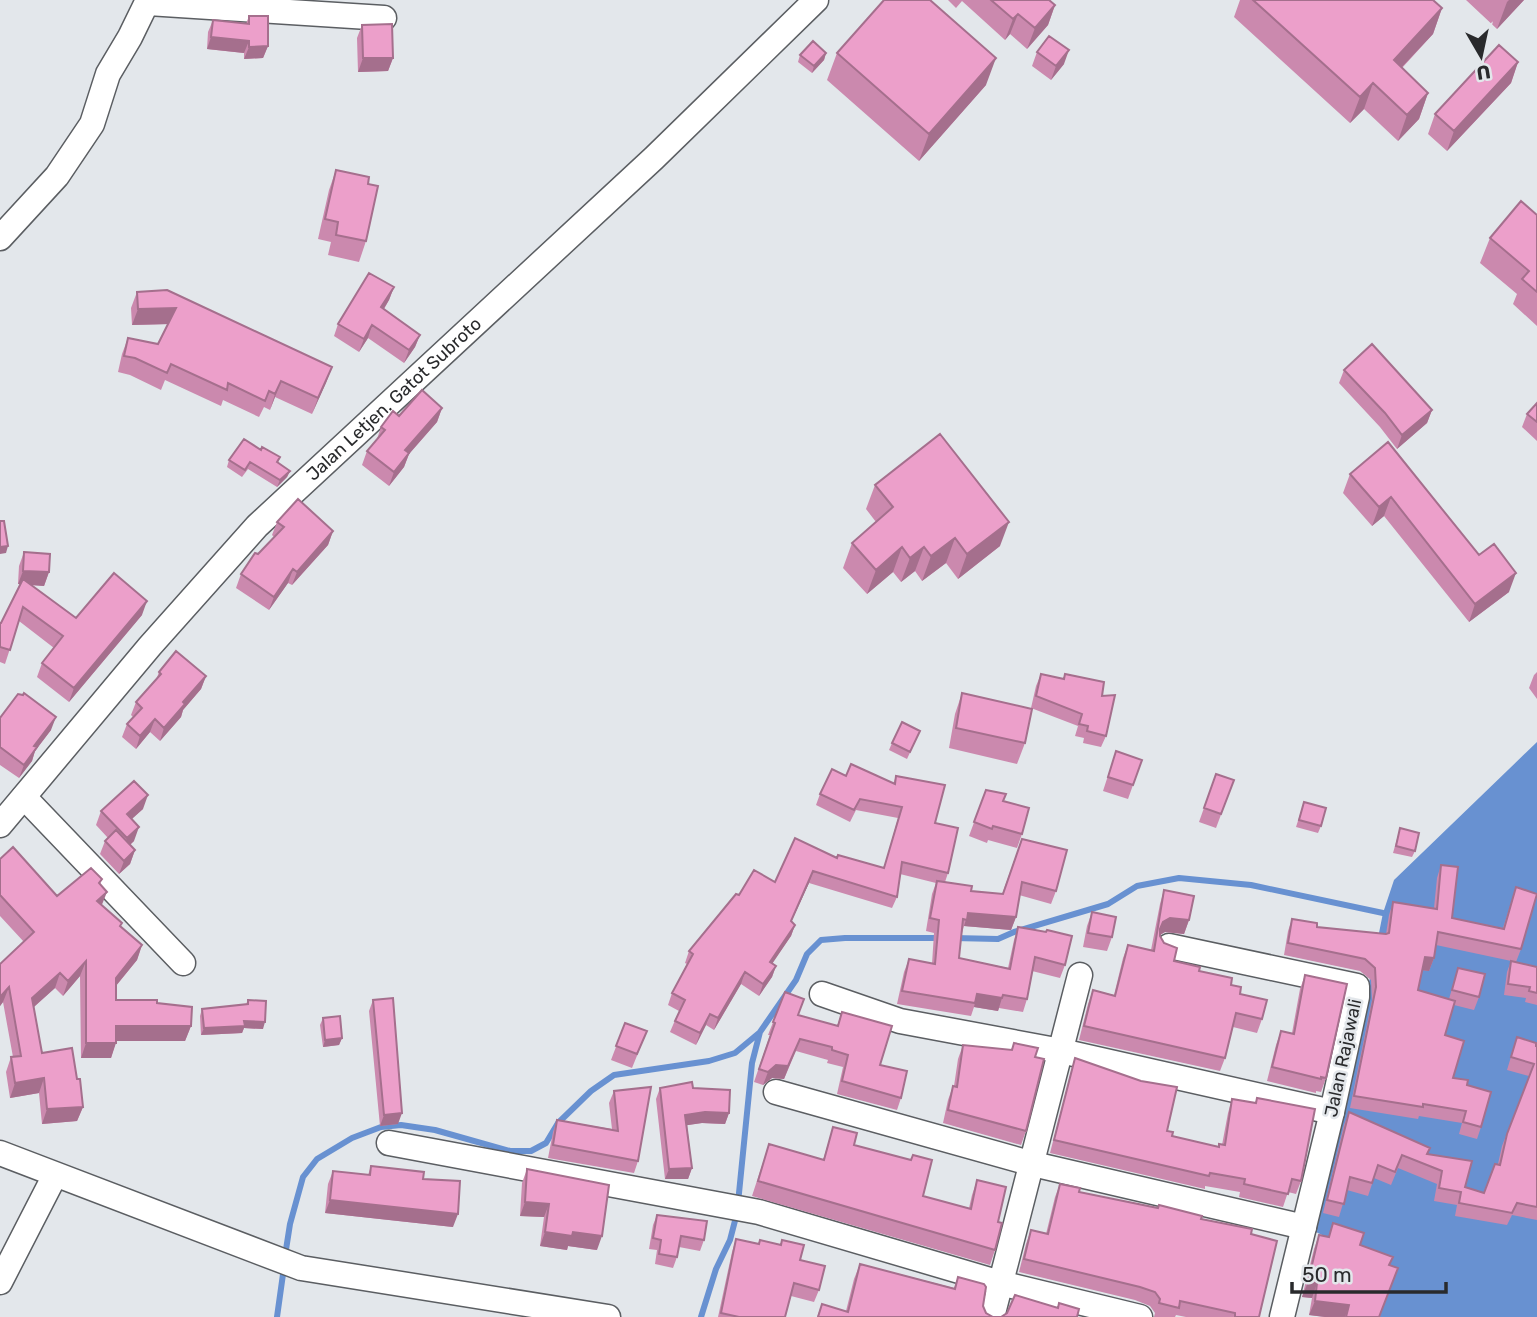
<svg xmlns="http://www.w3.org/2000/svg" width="1537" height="1317" viewBox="0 0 1537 1317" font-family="Rubik,sans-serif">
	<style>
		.water { fill: #6891d1 }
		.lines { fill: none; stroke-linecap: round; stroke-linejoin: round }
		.stream { stroke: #6891d1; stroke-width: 6 }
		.street-casing { stroke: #5b5e62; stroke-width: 27 }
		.street { stroke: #fff; stroke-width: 24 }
		.wall { fill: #cb89ae }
		.shaded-wall { fill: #a56f8d }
		.building { fill: #ec9fca; stroke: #a56f8d; stroke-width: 2 }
		.labels { text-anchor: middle; stroke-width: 5; stroke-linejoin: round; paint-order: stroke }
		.street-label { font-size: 18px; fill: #292a2c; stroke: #e3e7eb }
	</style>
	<rect width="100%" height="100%" fill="#e3e7eb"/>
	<!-- water -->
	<path class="water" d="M1537,742V1317H1347L1328,1238L1314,1231L1355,1052L1383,913L1394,880Z"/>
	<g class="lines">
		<!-- stream -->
		<path class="stream" d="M954,938L998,939L1014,932L1108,904L1137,886L1179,878L1251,885L1383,913
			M738,1203L752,1063L760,1032L796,980L807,954L821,940L845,938H940
			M285,1256L290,1224L303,1177L317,1159L352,1138L381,1127L401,1125L435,1130L510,1151H531L546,1143L558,1123L591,1091L614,1075L709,1061L735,1053L759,1033
			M277,1317L284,1267
			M701,1317L716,1269L730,1240L737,1213"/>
		<!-- street casing -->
		<g class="street-casing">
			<g id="street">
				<path d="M148,3L384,18"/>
				<path d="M0,238L57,176L92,124L108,74L130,37L148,0"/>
				<path d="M24,797L183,963"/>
				<path id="s1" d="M0,825L150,646L257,526L654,158L816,0"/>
				<path d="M1169,946L1357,986V997L1332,1112L1282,1317"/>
				<path d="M822,994L900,1021L1061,1051L1332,1112"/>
				<path d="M776,1092L1033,1164L1304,1227"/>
				<path d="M389,1143L759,1212L1000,1283L1140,1317"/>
				<path d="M0,1153L301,1268L608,1317"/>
				<path d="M0,1282L55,1175"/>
				<path d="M992,1317L1080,975"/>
			</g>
		</g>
		<!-- street -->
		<use href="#street" class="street"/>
	</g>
	<!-- wall -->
	<path class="wall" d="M948,0H1049L1055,5L1048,25L1027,49L1010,34L1005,40L962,1L956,8Z
		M1240,0H1433L1442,8L1433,34L1402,68L1428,93L1419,119L1398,141L1364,109L1350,123L1234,17Z
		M1466,0H1524L1497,29Z
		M249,16L268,46L263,58L244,59V53L207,49L208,32L213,20L246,24Z
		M362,25L393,58L388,71L358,72L357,38Z
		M1037,52L1064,64L1051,80L1032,66Z
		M826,53L824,60L812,73L798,62L800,55Z
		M837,53L986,85L919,161L827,80Z
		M1518,62L1511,83L1447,151L1428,134L1435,114Z
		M336,170L368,184L366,241L359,262L328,255L331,242L318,239L329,190Z
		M1537,215V326L1513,304L1517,294L1480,263L1490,238Z
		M394,287L389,300L384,309L420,335L415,347L404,363L368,338L359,352L334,336L338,324Z
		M137,292L332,367L312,414L275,397L270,410L264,407L259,417L223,400L221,406L165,380L161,390L130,375L118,372L122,354L128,338L158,344L168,324L132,325L131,308Z
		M1344,370L1432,410L1427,423L1397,449L1380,427L1339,383Z
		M1537,403V441L1522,427L1527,414Z
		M442,408L437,422L409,454L404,467L389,486L362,465L367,451L377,439L381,427L399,416Z
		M1388,442L1509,592L1469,622L1384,516L1372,526L1343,493L1350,474Z
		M261,450L280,457L278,463L290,471L287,477L277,487L248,469L242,477L227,467L229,460Z
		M875,485L1000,546L958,579L946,563L922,581L915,571L901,582L893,572L867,594L843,568L852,543L876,522L866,509Z
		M277,522L333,531L328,545L292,585L288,583L269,610L236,588L241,574L274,537L272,535Z
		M24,552L49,572L44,586L31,585L76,618L142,615L69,702L37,677L42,663L54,648L19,621L5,664L0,662V623H1L20,584H18L19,566Z
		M159,672L206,676L201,689L183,710L181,717L160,741L150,732L136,749L122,737L127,724L133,717L131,715L136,702L156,680Z
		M1537,672V699L1529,688L1534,675Z
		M1041,674L1063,679L1065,674L1102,696L1106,736L1101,747L1083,743L1084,738L1075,736L1078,726L1031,708L1036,686Z
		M962,693L1025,743L1017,764L949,748L955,714Z
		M0,718L51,730L35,751L32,761L19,778L0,765Z
		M920,731L907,759L889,750L892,743Z
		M1116,751L1142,760L1128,799L1103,791Z
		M1216,774L1234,780L1216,828L1199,822Z
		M846,776L893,784L896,776L935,823L948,873L945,882L971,891L1002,894L1022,839L1056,891L1051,904L1019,895L1016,917L1011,930L964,926L962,933L959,958L1008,968L1014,940L1018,927L1065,965L1060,978L1032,971L1027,999L1023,1012L999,1008L998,1011L974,1007L971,1016L897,1004L904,972L909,959L932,964L934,933L926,931L932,894L936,883L900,874L897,897L892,908L809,883L791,922L795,925L791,936L772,963L776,966L772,977L759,996L741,984L714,1030L706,1025L696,1045L670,1032L679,1011L668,1005L672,993L687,964L685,963L689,951L739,895L837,858L884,868L898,818L856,810L850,822L816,805L820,794Z
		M986,790L1003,801L1022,834L1017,848L988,840L987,843L969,836Z
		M1304,802L1321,826L1318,833L1296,827Z
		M143,809L131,819L134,841L130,845L135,850L130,864L119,874L100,854L105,841L108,838L96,825L101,811Z
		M1400,828L1415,851L1412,857L1393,853Z
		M0,859L57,896L102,879L100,884L102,905L121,927L142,945L137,960L116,986V1000L157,1003L191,1026L185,1041H116L111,1058H81L80,976L63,996L55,988L34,1007L42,1053L77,1079L83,1107L77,1121L42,1124L39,1093L10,1098L6,1072L11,1057H13L3,1002L0,1006V964L24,942L0,916Z
		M1441,865L1452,918L1503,928L1516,887L1521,949L1516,962L1436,945L1434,958L1429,971L1422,970L1418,990L1449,999L1458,968L1479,997L1474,1010L1454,1005L1445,1035L1453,1078L1467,1085L1481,1127L1477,1139L1459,1134L1462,1123L1419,1116L1418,1119L1350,1108L1372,1000L1371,980L1360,971L1284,955L1288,931L1292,919L1317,927L1386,934L1389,915L1393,902L1434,908L1437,878Z
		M1164,890L1189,920L1184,934L1165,932L1160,935L1174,961L1231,985L1240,994L1262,1019L1257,1033L1233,1027L1225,1058L1220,1071L1079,1040L1088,1004L1093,990L1114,995L1123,958L1128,945L1151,950L1160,904Z
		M1092,912L1112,937L1107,951L1083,947L1087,926Z
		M1511,961L1537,967V1005L1525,1002L1526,998L1504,995L1507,972Z
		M1305,975L1326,1078L1321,1092L1316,1091V1093L1267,1081L1276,1045L1281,1031L1292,1033L1300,989Z
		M785,992L798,1015L837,1026L842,1012L880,1065L901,1098L897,1110L837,1094L843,1067L827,1063L828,1060L796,1051L784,1079L772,1078L763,1085L754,1082L770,1035H768Z
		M248,1000L263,1029L244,1028L242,1033L201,1035L200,1016L202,1009L246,1004Z
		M373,1000L398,1124L380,1126L369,1011Z
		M323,1018L342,1038L339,1045L323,1047L320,1025Z
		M625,1023L647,1031L632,1068L611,1060Z
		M1517,1037L1537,1046V1220L1512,1215L1507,1225L1455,1216L1457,1205L1434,1201L1437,1184L1398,1168L1391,1185L1374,1178L1368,1196L1347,1190L1339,1217L1323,1213L1344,1125L1349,1112L1427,1154L1465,1187L1484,1193L1498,1164L1502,1146L1529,1076L1507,1070Z
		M1014,1043L1035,1057L1026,1131L1021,1145L943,1123L948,1100L953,1086H954L958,1059L963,1045L1011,1050Z
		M1075,1058L1172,1136L1218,1147L1222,1145L1228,1113L1232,1099L1256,1103L1257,1098L1301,1181L1296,1194L1288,1192L1283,1207L1239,1197L1240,1192L1205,1186V1189L1050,1153L1071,1071Z
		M660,1088H693L729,1113L725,1124L702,1123L687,1125L692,1168L688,1179H665L656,1099Z
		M614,1091L638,1161L634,1173L548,1158L553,1132L557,1120L612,1129L609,1103Z
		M833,1127L854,1145L923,1196L969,1208L972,1195L977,1180L998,1222L995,1250L990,1265L752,1196L769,1144L823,1160Z
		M371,1166L423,1179L453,1227L325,1213L328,1184L333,1171L368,1175Z
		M527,1169L597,1250L568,1246L567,1250L540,1246L544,1217L520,1216L522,1183Z
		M1060,1184L1079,1192L1201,1219L1251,1234L1259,1317H1186L1176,1315L1175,1317H1154L1155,1313L1150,1306L1135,1300L1019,1272L1026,1244L1031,1230L1046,1234L1055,1197Z
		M657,1215L704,1240L700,1251L679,1247L677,1257L673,1268L655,1264L657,1250L649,1249L653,1225Z
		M1319,1235L1360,1245L1390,1265L1380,1317H1325L1309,1315L1312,1298L1302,1297L1314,1249Z
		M736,1239L759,1244L780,1245L782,1240L800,1260L819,1290L814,1302L791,1296L785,1317H718L732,1252Z
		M860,1264L954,1288L958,1277L983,1306L986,1313L993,1317H1077H817L822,1304L846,1311L854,1279Z"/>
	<!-- shaded-wall -->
	<path class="shaded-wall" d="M1509,0H1524L1497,29L1507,2Z
		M1055,5L1048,25L1027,49L1035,28Z
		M1442,8L1433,34L1384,86L1394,60Z
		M1018,14L1010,34L1005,40L1013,19Z
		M211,37L249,41L244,53L207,49Z
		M268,46L263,58L244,59L249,47Z
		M1069,50L1064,64L1051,80L1056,66Z
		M826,53L824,60L812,73L814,66Z
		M363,58H393L388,71L358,72Z
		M996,58L986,85L919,161L929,134Z
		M1518,62L1511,83L1447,151L1454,131Z
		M1373,83L1364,109L1350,123L1360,97Z
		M1428,93L1419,119L1398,141L1407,115Z
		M394,287L389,300L377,320L381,307Z
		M176,308L170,324L132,325L138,309Z
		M372,325L368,338L359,352L364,339Z
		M420,335L415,347L404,363L409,350Z
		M332,367L326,383L312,414L318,398Z
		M281,381L275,397L270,410L275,394Z
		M442,408L437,422L409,454L404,467L389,486L394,472L405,450Z
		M1432,410L1427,423L1397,449L1402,435Z
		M290,471L287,477L277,487L280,480Z
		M1391,497L1384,516L1372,526L1379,507Z
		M1009,522L1000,546L958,579L967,554Z
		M333,531L328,545L292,585L297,572Z
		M955,538L946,563L922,581L931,556Z
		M8,546L6,553L0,554V547Z
		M902,547L893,572L867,594L876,570Z
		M924,547L915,571L901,582L910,558Z
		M293,569L288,583L269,610L274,597Z
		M23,571L49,572L44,586L18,584Z
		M1516,573L1509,592L1469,622L1475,604Z
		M147,601L142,615L69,702L74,688Z
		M206,676L201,689L183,710L181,717L160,741L164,728L183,702Z
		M56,717L51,730L35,751L32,761L19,778L24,765L34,746Z
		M155,719L150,732L136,749L140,736Z
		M148,795L143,809L122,828L127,814Z
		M139,827L134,841L122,852L127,838Z
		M135,850L130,864L119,874L124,861Z
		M813,871L809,883L786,933L791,921Z
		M107,892L101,907L97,901Z
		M968,913L1016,917L1011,930L964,926Z
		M1170,918L1189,920L1184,934L1165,932L1158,936L1160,929L1163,922Z
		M795,925L791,936L766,973L770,962Z
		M142,945L137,960L110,993L116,978Z
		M1425,957L1434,958L1429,971L1420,970Z
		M86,961L80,976L63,996L68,981Z
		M776,966L772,977L759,996L763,984Z
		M745,972L741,984L714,1030L718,1018Z
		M60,973L55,988L27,1013L32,998Z
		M9,987L3,1002L0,1006V997Z
		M977,994L1002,998L998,1011L974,1007Z
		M710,1014L706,1025L696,1045L700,1033Z
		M244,1021L265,1022L263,1029L244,1028L242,1033L201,1035L204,1028Z
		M116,1026H191L185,1041H110Z
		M342,1038L339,1045L323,1047L325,1040Z
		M800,1039L784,1079L772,1078L763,1085L768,1072Z
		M86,1043H116L111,1058H81Z
		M44,1078L39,1093L10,1098L15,1083Z
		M83,1107L77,1121L42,1124L47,1109Z
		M705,1112L729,1113L725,1124L702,1123L682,1126L685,1115Z
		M402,1113L398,1124L380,1126L384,1115Z
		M692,1168L688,1179H665L669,1169Z
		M330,1200L458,1214L453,1227L325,1213Z
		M525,1202L549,1204L544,1217L520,1216Z
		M545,1232H573L602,1236L597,1250L568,1246L567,1250L540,1246Z
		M1308,1282L1317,1283L1312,1298L1302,1297Z
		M1315,1301L1349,1305L1345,1317H1325L1309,1315Z"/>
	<!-- building -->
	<path class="building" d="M884,0H930L996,58L929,134L837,53Z
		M991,0H1049L1055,5L1035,28L1018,14L1013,19Z
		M1253,0H1433L1442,8L1394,60L1428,93L1407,115L1373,83L1360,97Z
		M249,16H268V46L249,47V41L211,37L213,20L249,24Z
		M392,24L393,58H363L362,25Z
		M1049,36L1069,50L1056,66L1037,52Z
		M813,41L826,53L814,66L800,55Z
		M1499,45L1518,62L1454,131L1435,114Z
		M336,170L369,177L368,184L378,186L366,241L336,235L338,222L325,219Z
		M1521,201L1537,215V292L1522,279L1529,271L1490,238Z
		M369,273L394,287L381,307L420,335L409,350L372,325L364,339L338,324Z
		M167,290L332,367L318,398L281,381L275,394L269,391L265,401L228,383L227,390L171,364L167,373L135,358L124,356L128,338L158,344L176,308L138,309L137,292Z
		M1372,344L1432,410L1402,435L1385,413L1344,370Z
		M422,390L442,408L405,450L409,453L394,472L367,451L385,430L381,427L393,411L399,416Z
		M1537,403V422L1527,414Z
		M940,434L1009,522L967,554L955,538L931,556L924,547L910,558L902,547L876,570L852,543L893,507L875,485Z
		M244,439L261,450L262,447L280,457L277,462L290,471L280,480L250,462L245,470L229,460Z
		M1388,442L1479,555L1494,544L1516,573L1475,604L1391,497L1379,507L1350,474Z
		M298,499L333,531L297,572L293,569L274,597L241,574L255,553L258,554L284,527L277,522Z
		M0,521H4L8,546L0,547Z
		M24,552L50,554L49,572L23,571Z
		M114,573L147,601L74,688L42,663L63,636L23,607L10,650L0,647V623H1L23,579L76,618Z
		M176,651L206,676L183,702L185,704L164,728L155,719L140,736L127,724L142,708L136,702L161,674L159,672Z
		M1041,674L1064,679L1065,674L1104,682L1102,696L1115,695L1106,736L1087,731L1088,726L1079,724L1082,714L1036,696Z
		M24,693L56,717L34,746L37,747L24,765L0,747V718L18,694L23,695Z
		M962,693L1032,709L1025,743L956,728Z
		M902,722L920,731L910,752L892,743Z
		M1116,751L1142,760L1133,785L1108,777Z
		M851,764L895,784L896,776L945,785L935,823L958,828L948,873L902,862L897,897L813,871L791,921L795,925L770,962L776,966L763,984L745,972L718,1018L710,1014L700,1033L675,1021L685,1000L672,993L693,954L689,951L736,894L739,895L754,870L775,882L795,838L837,858L838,855L884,868L902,807L860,799L854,810L820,794L832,769L846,776Z
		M1216,774L1234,780L1221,814L1204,808Z
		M134,781L148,795L127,814L139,827L127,838L101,811Z
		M986,790L1006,794L1003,801L1029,808L1022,834L993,826L992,829L974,822Z
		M1304,802L1326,808L1321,826L1299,820Z
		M1400,828L1419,833L1415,851L1396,846Z
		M116,830L135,850L124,861L105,841Z
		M1022,839L1067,850L1056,891L1022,882L1016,917L968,913L967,920L963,919L959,958L1010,969L1018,927L1046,932L1047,930L1072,936L1065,965L1035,957L1027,999L1003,995L1002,998L977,994L975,1003L902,991L909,959L935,964L939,920L930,918L937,881L972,886L971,891L1003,894Z
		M13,847L57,896L91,868L102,879L99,883L107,892L97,901L122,923L120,926L142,945L116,978V1000H157V1003L192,1007L191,1026H116V1043H86V961L68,981L60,973L32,998L42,1053L72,1048L77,1079H80L83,1107L47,1109L44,1078L15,1083L11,1057L21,1056L9,987L0,997V964L34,932L0,895V859Z
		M1441,865L1458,867L1452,918L1504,929L1516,887L1537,894L1521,949L1438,932L1434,958L1425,957L1418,990L1455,1001L1445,1035L1464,1041L1453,1078L1468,1080L1467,1085L1491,1092L1481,1127L1463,1122L1466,1111L1423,1104V1107L1354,1096L1376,987L1375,968L1365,959L1288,943L1292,919L1317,923V927L1386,934L1389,933L1393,902L1437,909Z
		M1164,890L1194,896L1189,920L1170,918L1163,922L1160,929V936L1164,943L1177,948L1174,961L1200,967L1199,971L1232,978L1231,985L1241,987L1240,994L1267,1000L1262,1019L1236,1013L1225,1058L1084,1026L1093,990L1115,996L1128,945L1154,951Z
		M1092,912L1116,917L1112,937L1088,933Z
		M1511,961L1537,967V993L1529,991L1530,987L1508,984Z
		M1458,968L1485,974L1479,997L1452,990Z
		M1305,975L1347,984L1326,1078L1321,1077V1079L1272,1067L1281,1031L1294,1034Z
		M785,992L804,999L798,1015L838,1026L842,1012L892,1026L880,1065L907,1071L901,1098L842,1081L848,1055L832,1050V1047L800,1039L788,1066L776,1065L768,1072L759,1069L775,1023L773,1022Z
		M393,998L402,1113L384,1115L373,1000Z
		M248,1000L266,1001L265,1022L244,1021L245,1026L204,1028L202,1009L248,1004Z
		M340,1016L342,1038L325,1040L323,1018Z
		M625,1023L647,1031L637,1054L616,1046Z
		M1517,1037L1536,1043V1046H1537V1207L1517,1203L1512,1213L1459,1203L1461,1192L1439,1188L1442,1171L1402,1155L1395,1172L1378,1165L1372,1183L1350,1177L1344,1204L1327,1200L1349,1112L1430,1148L1427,1154L1472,1161L1465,1187L1484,1193L1495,1164L1500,1165L1507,1134L1534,1064L1511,1057Z
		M1014,1043L1038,1048L1035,1057L1044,1059L1026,1131L948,1110L953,1086L957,1087L963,1045L1012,1050Z
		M1075,1058L1141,1081L1177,1087L1167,1131L1173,1132L1172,1136L1219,1147V1144L1225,1145L1232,1099L1256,1103L1257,1098L1315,1109L1301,1181L1292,1179L1288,1194L1244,1184L1245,1179L1210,1173L1209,1176L1054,1140Z
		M692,1082L693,1088L730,1090L729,1113L705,1112L685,1115L692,1168L669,1169L660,1088Z
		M651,1087L638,1161L553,1145L557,1120L618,1131L614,1091Z
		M833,1127L857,1133L854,1145L911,1160L913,1155L932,1160L923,1196L971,1209L977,1180L1006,1187L998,1222L1002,1223L995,1250L758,1181L769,1144L824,1160Z
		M371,1166L424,1172L423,1179L460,1181L458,1214L330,1200L333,1171L370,1175Z
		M527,1169L609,1185L602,1236L573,1232L572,1236L545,1232L549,1204L525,1202Z
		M1060,1184L1080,1188L1079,1192L1158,1208L1159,1205L1202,1216L1201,1219L1252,1229L1251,1234L1277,1241L1259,1317H1235V1313L1180,1301L1179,1308L1159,1303L1160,1299L1155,1292L1140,1287L1024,1259L1031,1230L1048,1234Z
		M657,1215L707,1221L704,1240L681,1236L677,1257L659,1254L661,1240L653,1238Z
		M1333,1223L1364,1233L1360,1245L1393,1257L1389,1265L1398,1268L1379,1317H1346L1349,1305L1315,1301L1317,1283L1308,1282L1319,1235L1329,1237Z
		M736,1239L759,1244L760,1240L781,1245L782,1240L804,1245L800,1260L825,1266L819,1290L794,1283L785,1317H739L721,1313Z
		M860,1264L955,1289L958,1277L984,1284L986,1287L983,1306L986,1313L993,1317H1001L1007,1313L1015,1295L1058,1308L1059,1303L1079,1309L1077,1317H818L822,1304L848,1312Z"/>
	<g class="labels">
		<!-- street labels -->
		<g class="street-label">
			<text dy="6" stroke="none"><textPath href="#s1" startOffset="581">Jalan Letjen. Gatot Subroto</textPath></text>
			<text transform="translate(1343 1058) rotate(-78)" y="6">Jalan Rajawali</text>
		</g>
	</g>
	<!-- north arrow -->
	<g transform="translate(1481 56) rotate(171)" stroke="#e3e7eb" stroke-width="5" paint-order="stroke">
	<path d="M0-5L12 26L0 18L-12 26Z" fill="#292a2c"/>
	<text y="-10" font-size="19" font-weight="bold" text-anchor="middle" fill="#292a2c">U</text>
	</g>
	<!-- scale -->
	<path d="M1292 1282v10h154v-10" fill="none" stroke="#292a2c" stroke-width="3.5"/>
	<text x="1302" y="1282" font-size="21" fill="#292a2c" stroke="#e3e7eb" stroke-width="5" paint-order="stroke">50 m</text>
</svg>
